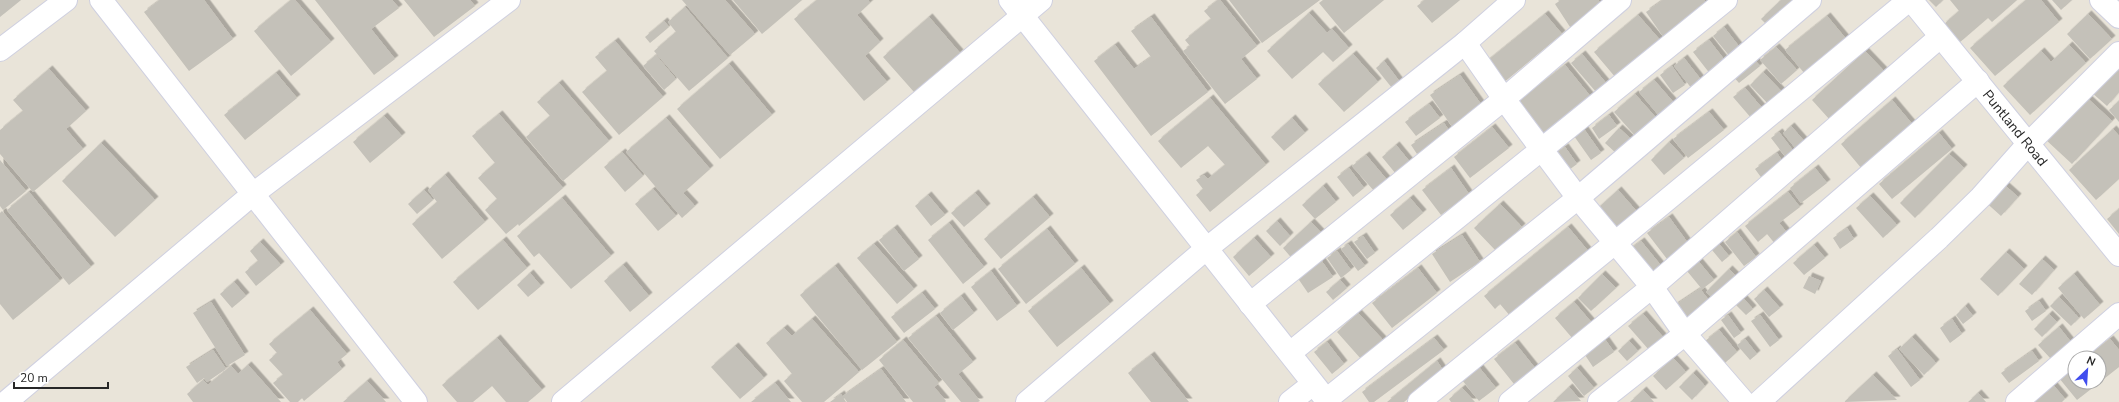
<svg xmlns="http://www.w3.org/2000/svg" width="2119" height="402" viewBox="0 0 2119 402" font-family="'Nunito Sans',sans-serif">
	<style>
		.building { fill: #c4c1b9; filter: url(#shadow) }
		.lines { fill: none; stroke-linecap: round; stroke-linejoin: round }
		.minor-casing { stroke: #cfd0e0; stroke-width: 24 }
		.minor { stroke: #fff; stroke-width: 22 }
		.labels { text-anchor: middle; stroke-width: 3; stroke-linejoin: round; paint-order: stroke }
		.street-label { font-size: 14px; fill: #272727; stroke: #fff }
	</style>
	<defs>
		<filter id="shadow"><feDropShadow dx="3.5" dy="-3.5" stdDeviation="0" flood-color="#0004"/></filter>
	</defs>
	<rect width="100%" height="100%" fill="#e9e4d9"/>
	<!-- building -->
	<path class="building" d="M0,0H21L0,17Z
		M160,0H204L233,39L189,71L144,12Z
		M291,0H295L331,42L291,76L254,31Z
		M315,0H392L399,8L371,29L395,59L374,75Z
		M404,0H470L475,6L434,37Z
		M682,0H725L755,34L730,55Z
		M733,0H802L762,34Z
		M817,0H868L870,3L857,15L880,42L865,56L887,82L864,101L794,19Z
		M1218,0H1220L1257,46L1241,59L1257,79L1225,104L1183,51L1190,46L1185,40L1211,19L1204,11Z
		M1229,0H1320L1262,43Z
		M1323,0H1384L1344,33L1319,3Z
		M1425,0H1460L1432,23L1417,6Z
		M1561,0H1598L1604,8L1572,30L1555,4Z
		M1663,0H1704L1709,7L1664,38L1646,12Z
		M1781,0H1800L1770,28L1761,19Z
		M1929,0H1943L1936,7Z
		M1950,0H2017L1992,22L1988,18L1959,43L1943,25L1959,11Z
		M2026,0H2041L2059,22L1995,76L1970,48Z
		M2052,0H2072L2061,10Z
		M685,7L728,58L689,91L654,51L676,32L668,22Z
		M1309,13L1327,33L1332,29L1349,48L1333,62L1323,52L1292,79L1267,51Z
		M1545,14L1562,34L1503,83L1486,62Z
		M2088,14L2112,39L2090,59L2067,34Z
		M1638,15L1660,40L1616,78L1594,52Z
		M1827,16L1847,40L1805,74L1785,50Z
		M929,17L960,53L914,92L883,57Z
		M1151,17L1208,92L1151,136L1094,61L1115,45L1134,69L1151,57L1131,31Z
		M664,21L669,27L650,43L645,37Z
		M1724,27L1741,49L1731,58L1713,36Z
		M1709,40L1727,63L1711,75L1693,52Z
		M615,41L663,97L619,135L582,92L607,71L595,57Z
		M2069,45L2086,63L2030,115L2003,86L2041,51L2051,62Z
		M1776,47L1797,70L1781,84L1760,60Z
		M1865,51L1884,71L1830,120L1812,100Z
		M1353,54L1378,82L1344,112L1318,84Z
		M1582,54L1606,83L1596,92L1571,63Z
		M656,55L676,79L664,90L643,66Z
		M1684,58L1706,86L1696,94L1674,66Z
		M1753,58L1760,66L1739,83L1732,75Z
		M2119,60V92L2107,106L2091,92Z
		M1384,61L1400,82L1392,88L1376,68Z
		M729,64L772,115L720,159L677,109Z
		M1565,65L1591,97L1537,140L1511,107Z
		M1672,66L1685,85L1673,93L1660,75Z
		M49,69L86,111L66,129L83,149L33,192L0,154V130L23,111L13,100Z
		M1763,72L1783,93L1770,106L1750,85Z
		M276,73L297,98L245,140L224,115Z
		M1460,75L1483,107L1453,128L1430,95Z
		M1654,80L1675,104L1660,117L1639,92Z
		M559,83L609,141L563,181L526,137L550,116L537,102Z
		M1745,88L1763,109L1752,119L1733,97Z
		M1635,94L1658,120L1637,138L1614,112Z
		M2085,96L2112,121L2072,164L2045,139Z
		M1210,98L1266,165L1210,212L1196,195L1203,189L1196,180L1204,175L1208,179L1225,165L1208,146L1181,168L1158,141Z
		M1892,100L1913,125L1862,169L1841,144Z
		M2119,101V122L2109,110Z
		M1429,104L1440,118L1416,136L1405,122Z
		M1709,112L1724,130L1688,158L1673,139Z
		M499,114L563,188L519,226L518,224L506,234L485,210L497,199L478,178L495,163L472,136Z
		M1609,115L1617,126L1599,139L1592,128Z
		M384,116L402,136L370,163L353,142Z
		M666,118L710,169L683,193L695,206L682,218L626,152Z
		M1292,118L1305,133L1284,151L1271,137Z
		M1444,123L1450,132L1417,154L1411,145Z
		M1791,126L1805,142L1796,149L1783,133Z
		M1492,127L1509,148L1470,178L1454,157Z
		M1619,128L1631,139L1617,154L1605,143Z
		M1584,129L1601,153L1591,160L1574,136Z
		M2113,129L2119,136V179L2096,200L2069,170Z
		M1779,132L1795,153L1787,159L1771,138Z
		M1939,133L1952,149L1892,199L1879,184Z
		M1669,142L1684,158L1664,175L1651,160Z
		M101,143L155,200L115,237L62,181Z
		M1396,145L1410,162L1396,174L1382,157Z
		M1565,147L1577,164L1562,175L1550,158Z
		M622,152L643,176L625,192L604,167Z
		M1777,153L1785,165L1763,180L1755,169Z
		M1949,154L1964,168L1915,218L1900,203Z
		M1366,155L1388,181L1375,192L1352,166Z
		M0,160L26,191L3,210L0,206Z
		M1349,168L1364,188L1353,197L1337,177Z
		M1451,168L1469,194L1441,215L1422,190Z
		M1815,168L1827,183L1801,203L1790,188Z
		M445,175L485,222L442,259L412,224L437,202L428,190Z
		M1999,180L2018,197L2001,216L1982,199Z
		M1323,186L1336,202L1315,219L1302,205Z
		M653,189L676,216L658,231L635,204Z
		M424,190L433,200L417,214L408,204Z
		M1618,190L1640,215L1618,234L1596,210Z
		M29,192L91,267L69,285L7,210Z
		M1788,192L1800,207L1779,223L1789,235L1776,245L1767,234L1758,242L1745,226Z
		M975,193L987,207L964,227L951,213Z
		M928,195L945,215L931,226L915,206Z
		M1870,196L1897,225L1883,238L1856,208Z
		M1033,197L1050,217L1001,259L984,239Z
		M562,198L611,256L571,289L539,253L534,257L517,236Z
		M1410,198L1423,213L1403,230L1390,215Z
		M1500,204L1522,227L1496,251L1474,228Z
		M2119,209V234L2107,219Z
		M2,211L60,281L13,320L0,304V213Z
		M1669,217L1688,243L1667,259L1647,233Z
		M1277,221L1290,236L1280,246L1266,231Z
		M1311,222L1325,237L1295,262L1283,248Z
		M949,223L984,267L963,284L928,240Z
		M1568,227L1589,252L1511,317L1500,304L1495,309L1484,296Z
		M894,228L919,259L904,271L879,240Z
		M1847,228L1854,239L1840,249L1833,238Z
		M1047,229L1075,264L1026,304L998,269Z
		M1737,232L1756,257L1744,266L1725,242Z
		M1462,235L1480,262L1450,282L1432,254Z
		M1363,236L1375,253L1367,259L1354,242Z
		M1254,238L1271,257L1249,276L1233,257Z
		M503,240L527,268L478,310L453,282Z
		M1641,241L1663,268L1651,278L1629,250Z
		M260,242L281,265L256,286L245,272L258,261L250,251Z
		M874,244L914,289L897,304L857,258Z
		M1348,244L1365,266L1358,271L1341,249Z
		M1719,244L1729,256L1722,262L1712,250Z
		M1814,245L1825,258L1804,275L1793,263Z
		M1337,251L1351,270L1341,278L1327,258Z
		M2006,252L2024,269L1998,296L1980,279Z
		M2042,259L2054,270L2032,295L2019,284Z
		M1321,260L1333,277L1308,293L1297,277Z
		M1699,262L1714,280L1701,290L1711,303L1685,321L1674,306L1701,288L1687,271Z
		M623,265L649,296L630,312L604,281Z
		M835,266L897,342L862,370L800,295Z
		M1081,268L1110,304L1057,347L1028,311Z
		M1418,268L1437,293L1392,328L1372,303Z
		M1729,269L1736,276L1713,298L1706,292Z
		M991,271L1017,306L997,321L971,287Z
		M530,273L541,286L528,297L517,285Z
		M1602,274L1616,288L1591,311L1578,298Z
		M2074,274L2100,305L2084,319L2058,288Z
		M1809,276L1821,281L1815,294L1803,288Z
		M1340,280L1347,288L1333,300L1326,292Z
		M234,282L246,296L232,308L220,294Z
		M1764,290L1780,308L1769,317L1754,299Z
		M922,293L935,309L904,333L891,317Z
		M961,296L974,313L953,330L940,313Z
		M2059,297L2079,318L2071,326L2050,306Z
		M1743,298L1753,309L1746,315L1736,305Z
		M2039,301L2046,311L2032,321L2025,311Z
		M211,302L245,355L227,366L193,313Z
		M1574,302L1592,323L1573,339L1555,318Z
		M1965,306L1973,316L1963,324L1956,315Z
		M310,310L347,354L337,362L342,369L304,401L302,398L298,402H290L273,383L283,375L269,360L277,353L269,344Z
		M1358,313L1383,340L1361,359L1337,332Z
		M1643,314L1663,337L1649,350L1628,326Z
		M2049,314L2057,322L2042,337L2034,329Z
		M1728,315L1741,333L1734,338L1721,320Z
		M1760,315L1779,340L1770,347L1751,321Z
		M936,316L973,362L958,374L980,401L978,402H961L908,338Z
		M812,319L859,372L824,402H802L784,381L792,374L766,343L784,328L792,336Z
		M1952,319L1962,334L1950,343L1940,328Z
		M2059,327L2071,342L2051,359L2038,345Z
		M1719,330L1737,352L1725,363L1705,341Z
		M1912,337L1936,363L1924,375L1899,349Z
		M497,338L542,390L528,402H506L492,386L473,402H457L442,385Z
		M1434,338L1444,350L1374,402H1369L1362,392Z
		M1604,338L1614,352L1593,367L1583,352Z
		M1745,339L1757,354L1750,360L1737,345Z
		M2110,339L2119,350V367L2077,400L2059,378L2075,366V382H2099V358H2085Z
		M903,340L939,383L934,387L946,401L945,402H913L879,360Z
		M1629,341L1638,351L1627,361L1618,351Z
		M1327,342L1344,364L1332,374L1314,352Z
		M1515,343L1535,368L1514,384L1494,359Z
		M735,346L764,378L740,399L711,367Z
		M1897,349L1920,380L1911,387L1888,356Z
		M213,350L226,369L207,382L204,378L197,383L186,367Z
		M2032,351L2039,361L2009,383L2001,373Z
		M1151,355L1189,402H1151L1128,373Z
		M1673,358L1686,372L1666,390L1653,376Z
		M1437,361L1443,370L1404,402H1387Z
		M248,365L281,402H193L187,394L203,380L208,385L231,366L238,374Z
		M1478,366L1496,388L1479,401L1462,380Z
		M1577,368L1594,388L1584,396L1568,376Z
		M881,369L906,402H847L843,396Z
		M1693,373L1705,386L1692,400L1679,387Z
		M1873,375L1897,400L1844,402Z
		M2049,380L2065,399L2062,402H2024Z
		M367,381L386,402H343Z
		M775,383L791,402H751L756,398Z
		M1569,387L1581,401L1553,402Z
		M1462,388L1475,402H1451L1449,399Z
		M1643,390L1654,402H1630Z
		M1978,393L1986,402H1968Z
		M841,394L846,402H830Z"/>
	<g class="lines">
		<!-- minor casing -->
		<g class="minor-casing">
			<g id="minor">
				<path d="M101,0L416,402"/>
				<path d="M1010,0L1328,402"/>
				<path id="s1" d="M1911,0L2119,255"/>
				<path d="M2101,0L2119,17"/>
				<path d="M1465,43L1504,99L1578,198L1652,287L1685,334L1744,402"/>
				<path d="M0,50L66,0"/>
				<path d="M1250,304L1504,99L1620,0"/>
				<path d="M1290,353L1726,0"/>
				<path d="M1326,400L1578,198L1810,0"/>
				<path d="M6,402L253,194L509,0"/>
				<path d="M563,402L1041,0"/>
				<path d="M1027,402L1206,249L1465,43L1514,0"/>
				<path d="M1290,402L1313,384"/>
				<path d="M1419,402L1616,242L1909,0"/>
				<path d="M1510,402L1652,287L1940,37"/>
				<path d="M1599,402L1685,334L1978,81"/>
				<path d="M1759,402L1939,238L1981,197L2028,144L2119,53"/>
				<path d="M2017,402L2119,314"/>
			</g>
		</g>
		<!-- minor -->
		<use href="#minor" class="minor"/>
	</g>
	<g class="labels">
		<!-- street labels -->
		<g class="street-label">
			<text dy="5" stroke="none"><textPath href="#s1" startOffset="165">Puntland Road</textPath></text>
		</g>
	</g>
	<!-- north arrow -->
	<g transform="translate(2087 370) rotate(25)"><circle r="19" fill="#ffffff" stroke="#a9a9a9"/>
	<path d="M0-3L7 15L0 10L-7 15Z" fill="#414eee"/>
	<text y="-6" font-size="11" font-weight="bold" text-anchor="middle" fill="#272727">N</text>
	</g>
	<!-- scale -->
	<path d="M14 382v6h94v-6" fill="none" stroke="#272727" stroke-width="2"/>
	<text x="20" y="382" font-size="12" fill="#272727" stroke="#ffffff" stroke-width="3" paint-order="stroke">20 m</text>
</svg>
